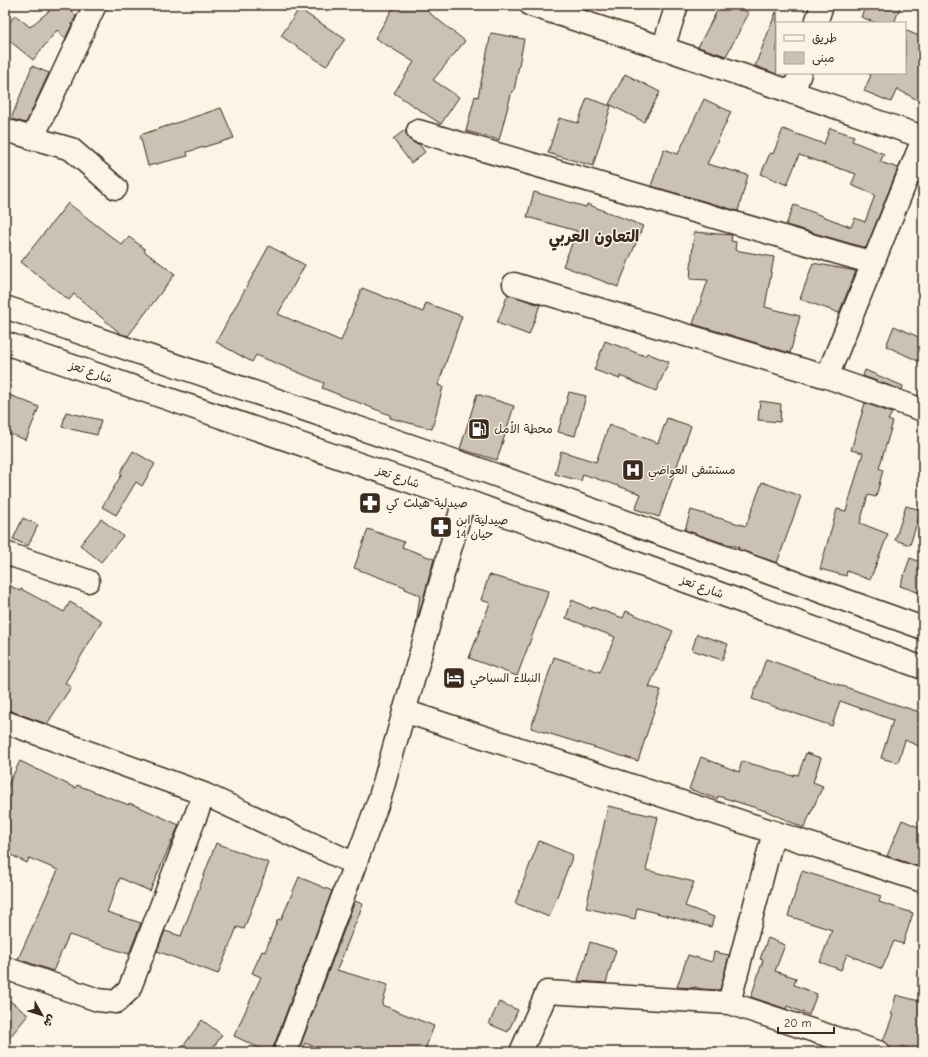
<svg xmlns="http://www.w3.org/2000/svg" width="928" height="1057" viewBox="0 0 928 1057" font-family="'Comic Neue','Playpen Sans Arabic',sans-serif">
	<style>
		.building { fill: #ccc2b3; stroke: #3b2a1e }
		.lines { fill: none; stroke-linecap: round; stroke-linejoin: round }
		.minor-casing { stroke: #3b2a1e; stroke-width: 25 }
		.highway-casing { stroke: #3b2a1e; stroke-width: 25 }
		.minor { stroke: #fcf5e5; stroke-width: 22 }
		.highway { stroke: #fcf5e5; stroke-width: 22 }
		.labels { text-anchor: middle; stroke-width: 3; stroke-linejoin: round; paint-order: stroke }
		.street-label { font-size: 12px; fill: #3b2a1e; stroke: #fcf5e5 }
		.poi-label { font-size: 12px; fill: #3b2a1e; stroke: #fcf5e5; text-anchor: start }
		.district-label { font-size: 16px; font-weight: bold; fill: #3b2a1e; stroke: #fcf5e5 }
	</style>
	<rect width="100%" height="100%" fill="#fcf5e5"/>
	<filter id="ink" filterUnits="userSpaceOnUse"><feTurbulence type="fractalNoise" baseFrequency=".025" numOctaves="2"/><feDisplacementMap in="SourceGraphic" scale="8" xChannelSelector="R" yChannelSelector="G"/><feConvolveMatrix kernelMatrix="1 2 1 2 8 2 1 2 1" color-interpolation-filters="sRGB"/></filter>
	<g filter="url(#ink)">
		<!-- building -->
		<path class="building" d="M56,5H67L76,16L65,39L57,30L33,60L5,37V28L15,15L30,27Z
			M395,5H431L427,11L465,41L433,80L459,97L441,124L394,93L414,62L375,38Z
			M720,5H734L749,13L726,56L698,47Z
			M866,5H901L894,23H876L861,17Z
			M299,9L345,39L326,66L281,36Z
			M776,12H777V74L755,66Z
			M905,30L923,38V103L897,89L891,102L864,91L871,75L867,73H905Z
			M491,33L524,39L514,91H512L499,140L466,131L475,96L478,97Z
			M32,66L49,73L26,123L11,119Z
			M625,74L660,92L644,122L609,104Z
			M587,98L611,106L593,166L548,153L559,118L578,123Z
			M704,99L731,112L707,164L748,175L738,211L651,186L664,149L678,154Z
			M221,108L234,138L187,152L188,156L148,166L140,135Z
			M830,128L854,136L852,141L884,154L880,162L898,168L866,248L786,225L794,205L851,227L855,218L865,222L875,195L851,185L856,174L799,155L787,185L761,174L770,153L773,154L783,129L824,144Z
			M406,129V134L409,139L414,143L419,144L425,152L411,163L393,139Z
			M534,192L586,207L587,204L643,226L618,287L563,266L577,231L527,217Z
			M68,203L122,245L129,237L145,249L144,251L175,274L128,336L121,334L74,294L69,300L21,262Z
			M694,232L732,235L731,241L736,242L735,250L774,257L765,307L800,316L790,353L693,324L708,280L690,279Z
			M269,246L305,265L278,314L341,341L362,288L423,312L426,303L462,316L438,385L443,387L432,429L390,418V415L322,388L324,383L256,355L252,362L216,342Z
			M813,263L856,271L839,313L800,299Z
			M508,294L540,305L529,335L497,323Z
			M894,326L923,339V349L918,361L886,346Z
			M605,341L645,356L647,353L669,362L656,391L620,376V379L594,370Z
			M865,370L903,386L902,390L863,376Z
			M569,392L586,396L575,436L558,432Z
			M477,394L514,406L497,460L460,449Z
			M10,395L39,407L26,440L5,432V409Z
			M760,401L781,404L780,422L758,420Z
			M865,403L892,413L888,420L893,422L879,468L883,470L876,497L868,495L860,523L888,534L870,580L847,571L846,576L820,569L837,509L846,511L863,453L851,450Z
			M66,412L101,420L97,435L62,427Z
			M667,418L691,426L659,517L635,509L641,494L583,474L581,481L555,474L561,451L596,462L609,425L658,443Z
			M133,451L155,464L142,486L136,482L116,515L102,507L122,474L120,473Z
			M762,482L801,496L777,563L738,549L739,547L720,542L685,530L691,510L746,526Z
			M906,506L921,510L910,545L895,540Z
			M23,518L38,525L28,546L13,539Z
			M101,519L123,536L101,562L80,545Z
			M368,529L404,542L402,547L434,559L416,625L420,595L405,589V587L354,568Z
			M910,558L923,563V594L900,586Z
			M489,575L549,591L517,676L469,658L490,603L481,600Z
			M5,583L20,591L21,589L64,612L70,602L102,621L65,683L71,687L47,724L8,710L5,708Z
			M572,600L591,609L592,607L623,618L626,611L673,631L649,687L661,690L638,761L531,728L554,657L600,672L615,637L566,618Z
			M697,634L728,644L722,660L692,650Z
			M766,659L888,702L923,713V748L905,740L898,763L881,758L893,720L840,701L832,726L752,699Z
			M806,753L821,758L813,782L823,786L804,828L766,811L718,796L717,799L689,789L701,757L739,772L742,761L793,776L794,774L798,775Z
			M20,761L75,788L77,785L129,805V803L144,809L179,825L150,891L120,878L107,912L141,923L129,954L69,935L53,971L18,959L58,870L29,858L27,863L5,852V791Z
			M608,806L658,817L646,870L694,882L685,906L714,917L711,927L637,908L635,919L586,908Z
			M902,820L923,829V868L887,856Z
			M539,841L573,855L549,917L515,903Z
			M216,843L269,863L244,929L237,927L218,974L157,951L165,931L181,936L191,910Z
			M802,871L881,896L879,902L913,913L903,944L894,941L882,969L847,954L841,970L820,962L832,930L788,916Z
			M299,877L332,891L273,1048V1052H268L234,1036L261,977L252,973L262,951L265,952L278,919L281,920Z
			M355,901L363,904L337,970L388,985L382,1005L434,1026L424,1052H328L305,1043L301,1052H298Z
			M768,938L785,945L775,971L796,978L794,985L817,994L809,1015L787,1006L786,1009L751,997L763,960L760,959Z
			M590,942L616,950L606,983L578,981Z
			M714,952L729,955L720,990L702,989L694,987V988L677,987L688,955L712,962Z
			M896,995L923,1002V1052H915L902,1046L899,1052L890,1048L887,1043L883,1041L893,1015L891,1014Z
			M5,997L28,1015L5,1043Z
			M499,1002L518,1010L508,1032L489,1024Z
			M202,1020L222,1035L210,1052H179Z"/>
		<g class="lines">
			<!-- minor casing -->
			<g class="minor-casing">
				<path id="minor" d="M531,5L663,48L923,137
					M816,23L822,5
					M663,48L677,5
					M793,93L800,73
					M5,130L71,149L116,188
					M418,131L873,263
					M32,139L95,5
					M514,284L827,377L923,410
					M827,377L923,139
					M5,553L88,581
					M404,711L923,881
					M5,722L204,794L355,864
					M5,968L98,1000L116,1002L129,990L204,794
					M729,1003L774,832
					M285,1052L380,797L464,500
					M521,1052L547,992L729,1003L878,1052"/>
			</g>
			<!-- highway casing -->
			<g class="highway-casing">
				<path id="highway" d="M5,307L473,467L923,628
					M5,343L464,500L923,668"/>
			</g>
			<!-- minor -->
			<use href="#minor" class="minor"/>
			<!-- highway -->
			<use href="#highway" class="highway"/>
		</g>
	</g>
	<!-- icons -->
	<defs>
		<g id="fuel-square" transform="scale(1.15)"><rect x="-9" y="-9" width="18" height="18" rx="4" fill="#3b2a1e" stroke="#fcf5e5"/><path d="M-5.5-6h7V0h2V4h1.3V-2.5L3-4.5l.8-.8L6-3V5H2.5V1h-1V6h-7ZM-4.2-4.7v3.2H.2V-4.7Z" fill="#fff"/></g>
		<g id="hospital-square" transform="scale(1.15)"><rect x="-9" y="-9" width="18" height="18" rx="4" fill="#3b2a1e" stroke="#fcf5e5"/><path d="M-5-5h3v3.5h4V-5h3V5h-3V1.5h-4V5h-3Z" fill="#fff"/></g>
		<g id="pharmacy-square" transform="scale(1.15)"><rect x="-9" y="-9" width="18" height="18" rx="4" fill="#3b2a1e" stroke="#fcf5e5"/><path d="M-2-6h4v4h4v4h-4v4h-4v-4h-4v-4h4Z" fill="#fff"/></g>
		<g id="hotel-square" transform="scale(1.15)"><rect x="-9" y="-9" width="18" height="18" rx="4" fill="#3b2a1e" stroke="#fcf5e5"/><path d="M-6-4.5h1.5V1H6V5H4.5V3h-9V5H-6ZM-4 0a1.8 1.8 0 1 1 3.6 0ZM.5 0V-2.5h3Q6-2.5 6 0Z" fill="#fff"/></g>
	</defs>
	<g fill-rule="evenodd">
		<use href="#fuel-square" x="479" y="429"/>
		<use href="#hospital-square" x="633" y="470"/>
		<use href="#pharmacy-square" x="370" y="503"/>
		<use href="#pharmacy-square" x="441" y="527"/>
		<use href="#hotel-square" x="454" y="678"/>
	</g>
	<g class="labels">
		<!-- street labels -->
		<g class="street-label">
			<text transform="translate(91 372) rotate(19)" y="4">شارع تعز</text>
			<text transform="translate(398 477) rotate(19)" y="4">شارع تعز</text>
			<text transform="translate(702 587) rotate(20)" y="4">شارع تعز</text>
		</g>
		<!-- poi labels -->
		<g class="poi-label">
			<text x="494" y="433">محطة الأمل</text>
			<text x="648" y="474">مستشفى العواضي</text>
			<text x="386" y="507">صيدلية هيلث كي</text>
			<text x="456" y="524">صيدلية ابن<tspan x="456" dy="14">حيان 14</tspan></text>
			<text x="470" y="682">النبلاء السياحي</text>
		</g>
		<!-- district labels -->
		<g class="district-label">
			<text x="594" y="242">التعاون العربي</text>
		</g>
	</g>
	<!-- margin -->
	<rect width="928" height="1057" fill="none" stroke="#fcf5e5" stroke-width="20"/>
	<rect x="10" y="10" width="908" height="1037" fill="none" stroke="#3b2a1e" stroke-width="1.5" filter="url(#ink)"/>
	<!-- legend -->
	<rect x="776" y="22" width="130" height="52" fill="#fcf5e5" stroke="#afa495"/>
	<rect x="784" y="35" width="20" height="6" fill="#fcf5e5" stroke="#afa495"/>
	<text x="812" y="42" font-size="12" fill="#3b2a1e">طريق</text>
	<rect x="784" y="52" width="20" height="12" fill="#ccc2b3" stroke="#afa495"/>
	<text x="812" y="62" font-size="12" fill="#3b2a1e">مبنى</text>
	<!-- north arrow -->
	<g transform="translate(42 1015) rotate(129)" stroke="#fcf5e5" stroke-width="3" paint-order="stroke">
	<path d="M0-3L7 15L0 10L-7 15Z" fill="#3b2a1e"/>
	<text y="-6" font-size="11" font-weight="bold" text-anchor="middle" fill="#3b2a1e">ش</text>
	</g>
	<!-- scale -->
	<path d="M778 1027v6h56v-6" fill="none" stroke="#3b2a1e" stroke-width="2"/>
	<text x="784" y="1027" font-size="12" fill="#3b2a1e" stroke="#fcf5e5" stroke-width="3" paint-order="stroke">20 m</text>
</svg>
